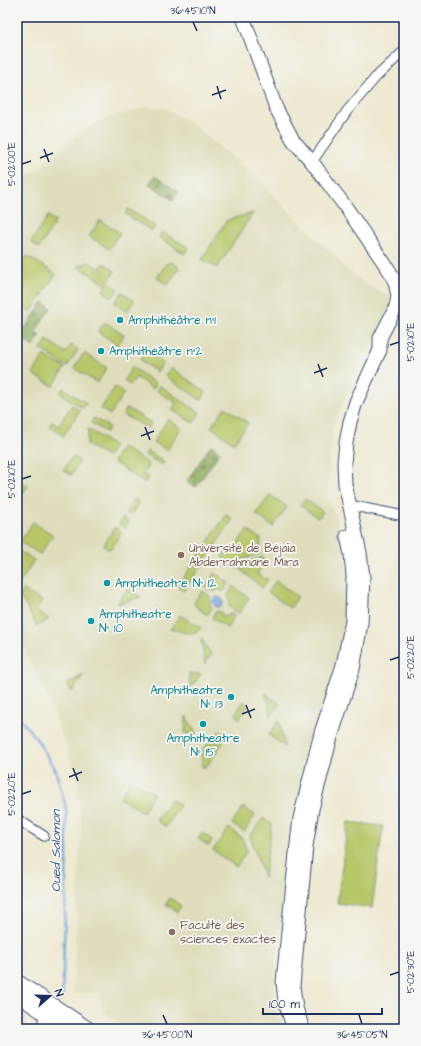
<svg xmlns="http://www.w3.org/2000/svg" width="421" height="1046" viewBox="0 0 421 1046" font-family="'Architects Daughter',sans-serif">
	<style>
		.built { fill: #dfddbb }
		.industrial { fill: #c3c6b9 }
		.grass { fill: #b9c76a; stroke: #6a7b64 }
		.forest { fill: url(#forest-firs); stroke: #566e5e }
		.water { fill: url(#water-ripples); stroke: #476a9e }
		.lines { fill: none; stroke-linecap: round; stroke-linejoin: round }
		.stream { stroke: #73a5de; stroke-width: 2.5 }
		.street-casing { stroke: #3b4b6f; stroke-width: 11 }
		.secondary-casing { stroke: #3b4b6f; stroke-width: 15 }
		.street { stroke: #fff; stroke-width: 9 }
		.secondary { stroke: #fff; stroke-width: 13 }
		.ticks { fill: none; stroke: #1b2f5e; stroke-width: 1.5 }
		.culture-dot { fill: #0f9aa8; stroke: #f6f6f2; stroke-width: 1.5 }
		.education-dot { fill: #8d6e63; stroke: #f6f6f2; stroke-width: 1.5 }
		.labels { text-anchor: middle; stroke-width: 3.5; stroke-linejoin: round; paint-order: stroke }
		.culture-label { font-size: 12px; fill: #0d838f; stroke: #f6f6f2; text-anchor: start }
		.education-label { font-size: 12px; fill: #785e54; stroke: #f6f6f2; text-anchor: start }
		.water-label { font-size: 13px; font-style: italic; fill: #3a588b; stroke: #f6f6f2 }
		.neatline { fill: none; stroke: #1b2f5e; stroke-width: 1.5 }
		.ticks-label { font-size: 10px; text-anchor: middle; fill: #1b2f5e }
	</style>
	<defs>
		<pattern id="forest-firs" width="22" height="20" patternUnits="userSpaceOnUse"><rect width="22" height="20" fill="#92ac5e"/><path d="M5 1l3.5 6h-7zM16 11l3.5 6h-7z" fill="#768c51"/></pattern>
		<pattern id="water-ripples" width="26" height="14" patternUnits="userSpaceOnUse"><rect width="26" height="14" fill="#73a5de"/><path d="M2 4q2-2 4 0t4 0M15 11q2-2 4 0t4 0" fill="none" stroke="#5e87b7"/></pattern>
	</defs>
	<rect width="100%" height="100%" fill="#f6f6f2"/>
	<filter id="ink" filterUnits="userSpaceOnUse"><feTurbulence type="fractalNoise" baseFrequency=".025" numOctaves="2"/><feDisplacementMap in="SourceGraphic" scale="8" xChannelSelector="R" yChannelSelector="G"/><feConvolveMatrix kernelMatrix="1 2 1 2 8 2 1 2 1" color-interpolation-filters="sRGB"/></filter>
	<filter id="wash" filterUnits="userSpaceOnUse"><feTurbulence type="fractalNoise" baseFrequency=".012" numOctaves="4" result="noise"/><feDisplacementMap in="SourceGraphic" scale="16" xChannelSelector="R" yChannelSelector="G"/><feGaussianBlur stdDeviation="0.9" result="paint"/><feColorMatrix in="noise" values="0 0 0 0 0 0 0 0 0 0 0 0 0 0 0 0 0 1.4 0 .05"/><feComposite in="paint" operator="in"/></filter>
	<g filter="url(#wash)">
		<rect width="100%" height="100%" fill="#eee9d1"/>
		<!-- built -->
		<path class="built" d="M147,107L166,109L193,124L262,184L347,269L367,285L394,298L350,387L332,428L327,496L339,526L354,606L304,781L272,990L275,1007L285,1029H127L107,1015L101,1007L100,993L73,994L81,822L77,776L49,700L17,634V181L35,171L68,142L86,129L105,119Z
			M32,1017L52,1029H31Z"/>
		<!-- industrial -->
		<path class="industrial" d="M17,1009L27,1016L26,1029H17Z"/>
		<!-- grass -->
		<path class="grass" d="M128,209L155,226L152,231L125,214Z
			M253,213L217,268L202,259L227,220Z
			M48,216L56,221L39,248L31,242Z
			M100,220L120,233L109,249L89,236Z
			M162,232L189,248L185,254L159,237Z
			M27,256L56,274L31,312L17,303V271Z
			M89,262L99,269L104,263L115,271L108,282L118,289L112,297L103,291L107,285L78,266Z
			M171,262L179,267L168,285L157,278L166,264Z
			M122,292L134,301L127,311L115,303Z
			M105,322L124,335L118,345L98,332Z
			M47,340L66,353L71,345L78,350L67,367L41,349Z
			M146,351L163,363L157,372L140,360Z
			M84,353L107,368L97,383L74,368Z
			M44,355L65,368L53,386L33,374Z
			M132,367L156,384L153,389L136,377L130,385L124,380Z
			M171,368L206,392L201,400L165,376Z
			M160,386L200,413L193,423L172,410L176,403L157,391Z
			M115,387L124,393L110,415L101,409Z
			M63,388L86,403L83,408L60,393Z
			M72,405L80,410L63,436L49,426L52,422L58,426Z
			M225,407L248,423L234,443L211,427Z
			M127,408L151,423L148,428L123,415Z
			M94,418L109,427L106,432L91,423Z
			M168,419L181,428L167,450L153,442Z
			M88,429L114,446L107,457L87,445Z
			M122,447L149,464L143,474L149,478L145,483L113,462Z
			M147,451L164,461L162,465L145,455Z
			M73,456L80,461L71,475L63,470Z
			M17,479L28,486L24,492L17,488Z
			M270,495L287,507L273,527L256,514Z
			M134,499L137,501L138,504L131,515L126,513Z
			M305,499L323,512L318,518L300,505Z
			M226,515L233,519L184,591L178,586Z
			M123,518L129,522L125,528L119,524Z
			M33,522L53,535L40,554L20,542Z
			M115,527L122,532L112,548L108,549L103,546Z
			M247,530L261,539L260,553L245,559L238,569L222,557L226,552L230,554Z
			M17,550L34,560L17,588Z
			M263,557L264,563L257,574L268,580L262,588L241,570L247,562Z
			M215,573L229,583L224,591L218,590L213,592L205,587Z
			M276,581L298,597L290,608L268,592Z
			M233,586L249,598L239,613L229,606L230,599L228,595Z
			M127,589L141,597L117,604Z
			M23,590L42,601L36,611L49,619L37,626L20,596Z
			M202,591L210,596V604L212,608L207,615L194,605L195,601Z
			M216,611L221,612L222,616H229L231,613L235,615L227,628L212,618Z
			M180,615L201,628C194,637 180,631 170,629Z
			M201,638L211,654L205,664Z
			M189,673L201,674L190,688Z
			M83,675L72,692L67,684Z
			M265,693L280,704L271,716L269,703Z
			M244,701L248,706L239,719L236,713Z
			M186,716L197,735L185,733Z
			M279,720L285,747L269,735Z
			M221,730L228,737L219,748L213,737Z
			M212,739L218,750L206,767H202V751Z
			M131,780L154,793L143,812L120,798Z
			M171,799L180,805L166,827L156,820Z
			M243,807L255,815L244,832L232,824Z
			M263,818L272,824L264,877L250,836Z
			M348,822L383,826L372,908L337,903Z
			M229,828L242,838L247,851L236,867L213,850Z
			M202,833L212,840L209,846L198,839Z
			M170,898L181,906L177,912L166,904Z"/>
		<!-- forest -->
		<path class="forest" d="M155,176L179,192L173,200L149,184Z
			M43,302L51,308L35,332L40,336L33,347L19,337Z
			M211,445L220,452L196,487L187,481Z"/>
		<!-- water -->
		<path class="water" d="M213 602a5 5 0 1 1 10 0a5 5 0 1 1-10 0Z"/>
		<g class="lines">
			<!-- stream -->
			<path class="stream" d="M17,715L38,741L55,769L66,807L67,855L62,1000"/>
		</g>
	</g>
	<g filter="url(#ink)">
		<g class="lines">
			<!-- street casing -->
			<g class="street-casing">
				<path id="street" d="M312,162L347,111L376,77L404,51
					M349,505L404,516
					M17,819L44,836
					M42,1029L44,1013L45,1009"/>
			</g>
			<!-- secondary casing -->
			<g class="secondary-casing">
				<path id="secondary" d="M243,17L276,108L293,140L312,162L345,206L389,270L395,282L398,296L396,307L380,338V350L356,402L350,422L346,443L344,463L345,484L360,553L363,577L361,623L353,669L331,737L312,809L306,846L293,986L296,1008L303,1029
					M17,981L89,1029
					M17,995L48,1016L72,1029
					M294,1029L285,1002L283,982L297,844L300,818L321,733L343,665L352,621L353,576L351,554L347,536"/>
			</g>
			<!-- street -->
			<use href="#street" class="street"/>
			<!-- secondary -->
			<use href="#secondary" class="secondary"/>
		</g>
	</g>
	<!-- ticks -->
	<path class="ticks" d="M193,22L197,31M217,86L221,99M212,95L226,90M44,149L49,162M40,158L53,153M22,164L31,161M390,345L399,342M318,364L323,377M314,373L327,368M145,427L150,440M141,436L154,431M22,479L31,476M390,660L399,657M246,705L251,718M242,714L255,709M73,768L78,781M69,777L82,772M22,794L31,791M390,975L399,972M163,1015L167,1024M359,1015L362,1024"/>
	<!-- markers -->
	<g class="culture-dot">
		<circle cx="120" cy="320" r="4"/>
		<circle cx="101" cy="351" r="4"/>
		<circle cx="107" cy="583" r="4"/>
		<circle cx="91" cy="621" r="4"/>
		<circle cx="231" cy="697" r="4"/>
		<circle cx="203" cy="724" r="4"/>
	</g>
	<g class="education-dot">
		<circle cx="181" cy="555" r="4"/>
		<circle cx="172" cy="932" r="4"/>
	</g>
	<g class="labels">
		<!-- culture labels -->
		<g class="culture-label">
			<text x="128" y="324">Amphithéâtre n°1</text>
			<text x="109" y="355">Amphithéâtre n°2</text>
			<text x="115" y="587">Amphitheatre N° 12</text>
			<text x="99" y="618">Amphitheatre<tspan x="99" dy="14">N° 10</tspan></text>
			<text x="223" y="694" text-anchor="end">Amphitheatre<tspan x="223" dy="14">N° 13</tspan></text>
			<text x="203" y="742" text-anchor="middle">Amphitheatre<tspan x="203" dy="14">N° 15</tspan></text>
		</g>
		<!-- education labels -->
		<g class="education-label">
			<text x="189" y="552">Université de Béjaïa<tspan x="189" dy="14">Abderrahmane Mira</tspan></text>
			<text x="180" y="929">Faculté des<tspan x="180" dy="14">sciences exactes</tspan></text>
		</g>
		<!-- water labels -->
		<g class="water-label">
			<text transform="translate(55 851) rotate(-90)" y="5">Oued Salomon</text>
		</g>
	</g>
	<!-- margin -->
	<rect width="421" height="1046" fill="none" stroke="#f6f6f2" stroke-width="44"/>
	<!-- north arrow -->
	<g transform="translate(50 996) rotate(70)" stroke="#f6f6f2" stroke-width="3" paint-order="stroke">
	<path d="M0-3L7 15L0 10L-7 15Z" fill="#1b2f5e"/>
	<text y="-6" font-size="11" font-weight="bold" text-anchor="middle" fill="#1b2f5e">N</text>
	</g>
	<!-- scale -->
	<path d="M263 1008v6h119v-6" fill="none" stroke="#1b2f5e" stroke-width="2"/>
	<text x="269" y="1008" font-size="12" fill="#1b2f5e" stroke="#f6f6f2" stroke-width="3" paint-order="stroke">100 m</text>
	<rect x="22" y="22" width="377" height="1002" class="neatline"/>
	<g class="ticks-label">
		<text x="193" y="14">36°45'10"N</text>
		<text transform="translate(11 164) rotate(-90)" y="4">5°02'00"E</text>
		<text transform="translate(410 342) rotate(-90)" y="4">5°02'10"E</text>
		<text transform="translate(11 479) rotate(-90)" y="4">5°02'10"E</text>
		<text transform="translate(410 657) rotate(-90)" y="4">5°02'20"E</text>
		<text transform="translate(11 794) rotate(-90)" y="4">5°02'20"E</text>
		<text transform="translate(410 972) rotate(-90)" y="4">5°02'30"E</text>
		<text x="167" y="1038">36°45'00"N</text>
		<text x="362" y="1038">36°45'05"N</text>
	</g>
</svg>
